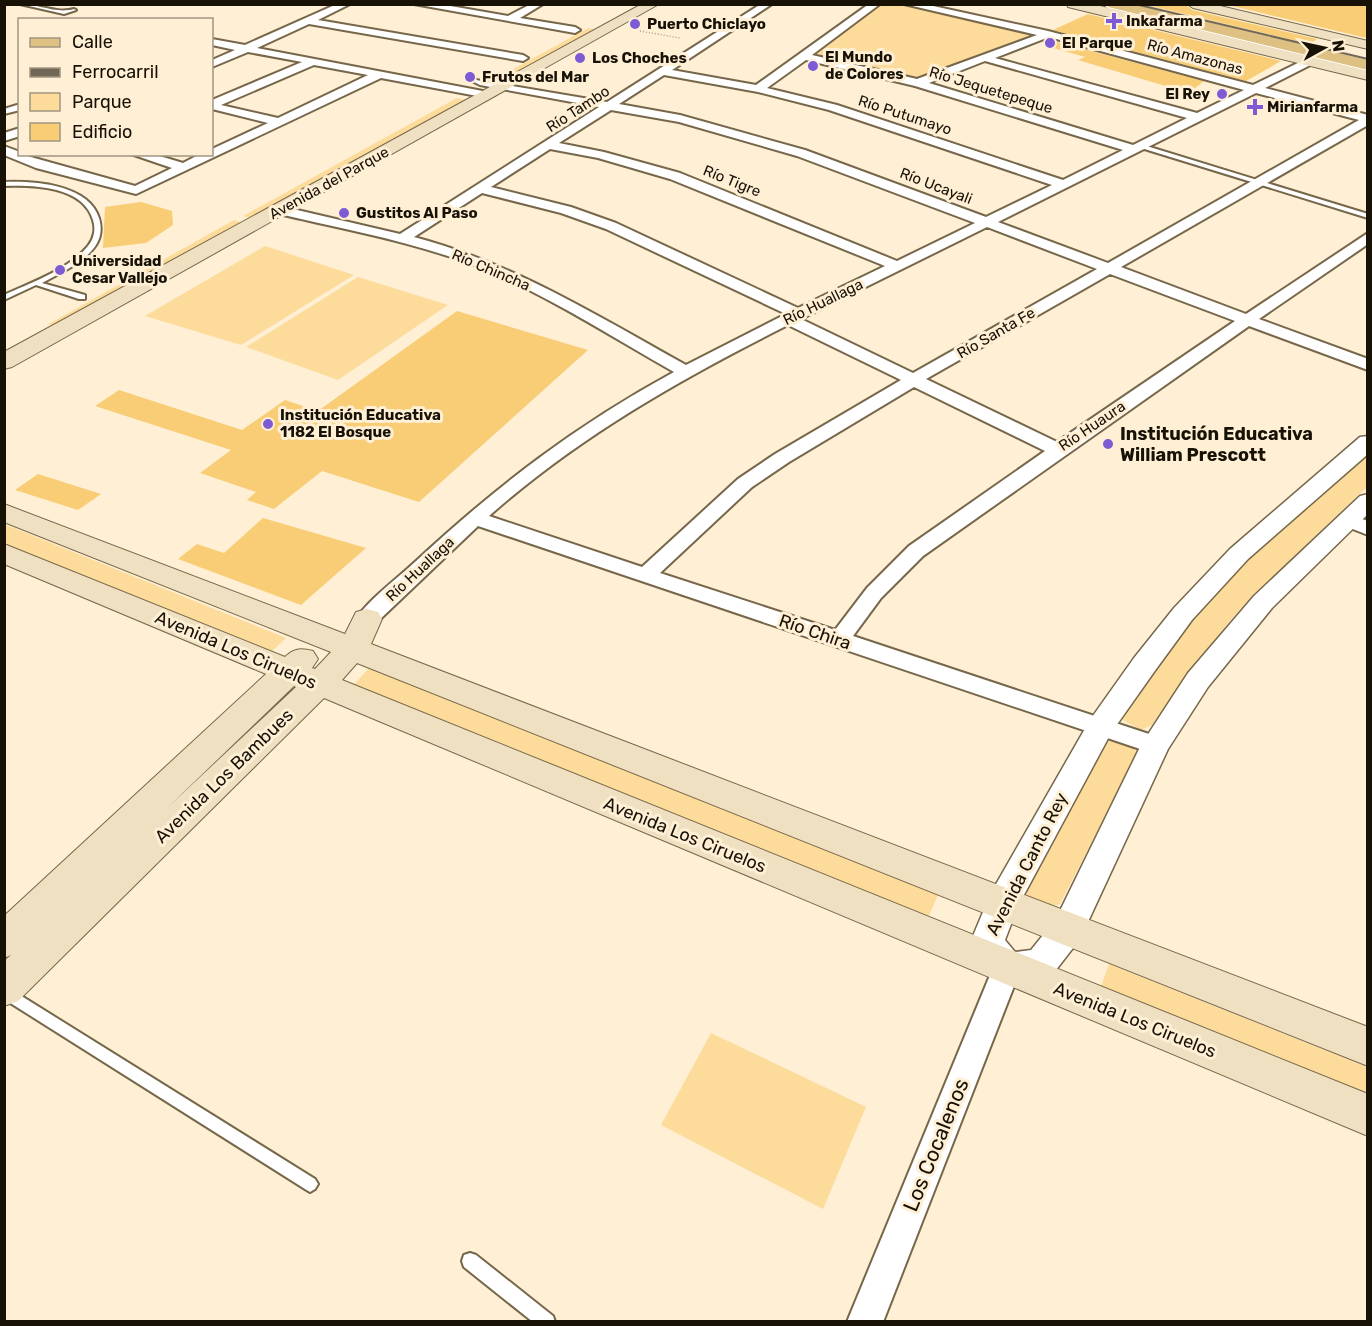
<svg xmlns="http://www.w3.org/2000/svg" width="1372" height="1326" viewBox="0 0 1372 1326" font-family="Rubik,sans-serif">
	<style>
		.green { fill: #fddb9b }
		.building { fill: #f9cd75 }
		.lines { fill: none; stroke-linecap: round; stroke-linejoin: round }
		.service-casing { stroke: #77674a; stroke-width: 4 }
		.pedestrian-casing { stroke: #77674a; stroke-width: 4 }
		.minor-casing { stroke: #77674a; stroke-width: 4 }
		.tertiary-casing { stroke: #77674a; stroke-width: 3 }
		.secondary-casing { stroke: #77674a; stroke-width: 2 }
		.primary-casing { stroke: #fff; stroke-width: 3 }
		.path { stroke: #ada18c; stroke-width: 1.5; stroke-dasharray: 1 2; stroke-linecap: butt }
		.service { fill: #fff; fill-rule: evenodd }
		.pedestrian { fill: #fff; fill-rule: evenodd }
		.minor { fill: #fff; fill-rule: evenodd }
		.tertiary { fill: #fff; fill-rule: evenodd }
		.secondary { fill: #eee0c0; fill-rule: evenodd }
		.primary { fill: #dec182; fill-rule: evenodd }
		.rail { stroke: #716756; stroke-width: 2 }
		.poi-dot { fill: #7d5bd5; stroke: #feefd5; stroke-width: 2 }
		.labels { text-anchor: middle; stroke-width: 6; stroke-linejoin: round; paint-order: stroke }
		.far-poi-label { font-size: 15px; font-weight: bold; fill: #171106; stroke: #feefd5; text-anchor: start }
		.far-street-label { font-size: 15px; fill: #171106; stroke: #feefd5 }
		.poi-label { font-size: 18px; font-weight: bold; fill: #171106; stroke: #feefd5; text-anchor: start }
		.street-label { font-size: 18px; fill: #171106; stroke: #feefd5 }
		.near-street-label { font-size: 21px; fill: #171106; stroke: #feefd5 }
	</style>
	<rect width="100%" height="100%" fill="#feefd5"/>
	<!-- green -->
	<path class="green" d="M876,5H908L1048,34L918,83L804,56Z
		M1119,5H1149L1299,40L1290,45Z
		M588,28L594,29L505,79L497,78Z
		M457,98L467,100L251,218L243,216Z
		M234,220L242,223L55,324L47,325Z
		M265,246L354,275L241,345L145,316Z
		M358,277L448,305L338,380L246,347Z
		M1367,453V487L1254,594L1228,623L1152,725L1141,730L1123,720L1119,711L1155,660L1243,561Z
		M4,524L286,638L270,653L5,546Z
		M369,668L938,895L927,920L352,687Z
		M1118,741L1135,748L1136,756L1060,904L1046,908L1028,899L1025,886L1105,742Z
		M1109,964L1367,1067V1098L1100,989Z
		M711,1033L866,1107L823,1209L661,1125Z"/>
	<!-- building -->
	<path class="building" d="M1145,4H1185L1192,10L1317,39L1310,44Z
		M1224,4H1368V38L1362,37Z
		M1088,14L1281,61L1246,81L1053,30Z
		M1053,41L1204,81L1189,93L1078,60L1085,57L1043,45Z
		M141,202L172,211L173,225L146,243L103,248L105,207Z
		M457,311L588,350L419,502L322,471L274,509L247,500L256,492L200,473L231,450L95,406L119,390L242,430L285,400L318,411Z
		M38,474L101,494L78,510L15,490Z
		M263,518L366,548L301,605L178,559L197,544L224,553Z"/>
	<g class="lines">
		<!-- service casing -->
		<g class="service-casing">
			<path id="service" d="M20,4C39,4 56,14 74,9L76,10L64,14Z
				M1140,144L1368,214V218L1138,147V145Z
				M4,182C34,181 88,184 99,218C102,228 101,237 96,245C84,263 60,273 42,283L85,295V299H79L36,285L4,300V295C32,282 68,270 88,246C94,239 96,229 93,220C83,186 33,185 4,186Z
				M7,987L315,1179L318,1184L315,1189L310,1192L305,1189L4,999V988Z
				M470,1253L476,1255L553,1316L555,1322H533L464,1267L462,1261L464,1255Z"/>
		</g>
		<!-- pedestrian casing -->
		<g class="pedestrian-casing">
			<path id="pedestrian" d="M17,105H20V110L4,114V109Z"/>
		</g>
		<!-- minor casing -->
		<g class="minor-casing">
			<path id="minor" d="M337,4H350L318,20L523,55L528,58L523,61L309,24L257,48L488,92L494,95L488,98L381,78L136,194L36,168L4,155V146L20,152V154L135,186L172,168L131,154H153L183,163L200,154H212V149L268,123L212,109V100L302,62L248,52L212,67V60L235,50L212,45V39L245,45ZM314,65L368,75L278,118L221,105Z
				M414,4H439L508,16L531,4H543L520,18L575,27L580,30L575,33Z
				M761,4H772L672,70L756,85L869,4H880L812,55L917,79L1037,35L904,4H924L1048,31L1253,85L1320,52H1328V56L1265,88L1368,115V125L1121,267L1246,314L1368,233V244L1259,319L1368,359V370L1249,326L923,556L881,598L853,636L1164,739L1167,745L1164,751L1155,754L1146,751L478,526L375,624L367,626L359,624L356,619C369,599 398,578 415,562C498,485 575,426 674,372C612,337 552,298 486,270C418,242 346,230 275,213L273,210L280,206L400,234L599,107L480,85L474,82L476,80L607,102ZM1049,37L1244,90L1197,113L995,58ZM806,60L915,86L1123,150L1063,180L837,105L767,88ZM985,61L1187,118L1133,145L929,83ZM664,75L758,92L829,110L1052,185L986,217L805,150L680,115L619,104ZM1256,93L1359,120L1108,263L998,222ZM611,110L679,122L797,156L975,223L897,261L680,173L604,152L559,143ZM550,149L598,158L670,179L885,266L798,308L616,223L571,207L491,187ZM482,193L561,213L606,229L786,314L686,365C598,316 513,263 414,237ZM987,227L1097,269L913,373L801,319ZM1110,274L1235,321L1057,442L926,379ZM788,325L901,380L775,454L738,479L642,567L489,516C578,437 682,378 788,325ZM914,387L1045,451L909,546L867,588L835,630L660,573L752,487L789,462Z
				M20,128V136L4,141V133Z
				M1347,514L1368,521V535L1340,524L1337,520L1340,516Z
				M1007,955L1017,959L1021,968L883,1322H847L993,968L997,959Z"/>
		</g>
		<!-- tertiary casing -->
		<g class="tertiary-casing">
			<path id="tertiary" d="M1368,436V454L1248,559L1192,620L1154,672L1111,733L1018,906L1005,940L1015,952L1031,950L1056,919L1141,745L1188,673L1254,596L1360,496L1368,494V514L1272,608L1208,687L1168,749L1080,939L1052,975L1040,979L1007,983L995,979L975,953L970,943L991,893L1090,720L1134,658L1174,608L1230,549L1360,437Z"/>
		</g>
		<!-- secondary casing -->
		<g class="secondary-casing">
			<path id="secondary" d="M642,4H659L12,367L4,369V352Z
				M1067,4H1092L1368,71V80L1068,7Z
				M1187,4H1212L1368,41V49L1193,8Z
				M4,504L345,634L356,612L367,609L378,612L382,619L371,644L1368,1027V1066L357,663L342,680L1368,1094V1136L324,698L18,1001L4,1006V961L11,955L4,958V916L266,674L4,564V544L285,657C294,648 302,648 313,651L318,659L312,668L315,669L331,652L4,522ZM294,686L296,687L165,810Z"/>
		</g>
		<!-- primary casing -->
		<g class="primary-casing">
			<path id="primary" d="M1106,4H1133L1368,60V70L1108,7Z"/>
		</g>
		<!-- path -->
		<path class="path" d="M640,31L680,38"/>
		<!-- service -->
		<use href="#service" class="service"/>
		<!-- pedestrian -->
		<use href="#pedestrian" class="pedestrian"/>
		<!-- minor -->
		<use href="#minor" class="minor"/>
		<!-- tertiary -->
		<use href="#tertiary" class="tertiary"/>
		<!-- secondary -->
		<use href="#secondary" class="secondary"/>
		<!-- primary -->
		<use href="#primary" class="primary"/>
		<!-- rail -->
		<path class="rail" d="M1135,4L1368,59"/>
	</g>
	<!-- markers -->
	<g class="poi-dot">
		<path d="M1111 12h6v6h6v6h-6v6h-6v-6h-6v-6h6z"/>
		<circle cx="635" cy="24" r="6"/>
		<circle cx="1050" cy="43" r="6"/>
		<circle cx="580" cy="58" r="6"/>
		<circle cx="813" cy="66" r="6"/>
		<circle cx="470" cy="77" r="6"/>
		<circle cx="1222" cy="94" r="6"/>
		<path d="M1252 98h6v6h6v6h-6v6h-6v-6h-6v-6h6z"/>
		<circle cx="344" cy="213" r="6"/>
		<circle cx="60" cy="270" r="6"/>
		<circle cx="268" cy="424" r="6"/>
		<circle cx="1108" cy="444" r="6"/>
	</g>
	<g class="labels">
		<!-- far-poi labels -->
		<g class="far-poi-label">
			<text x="1126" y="26">Inkafarma</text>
			<text x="647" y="29">Puerto Chiclayo</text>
			<text x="1062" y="48">El Parque</text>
			<text x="825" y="62">El Mundo<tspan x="825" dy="17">de Colores</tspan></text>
			<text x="592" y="63">Los Choches</text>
			<text x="482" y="82">Frutos del Mar</text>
			<text x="1210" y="99" text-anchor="end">El Rey</text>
			<text x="1267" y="112">Mirianfarma</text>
			<text x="356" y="218">Gustitos Al Paso</text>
			<text x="72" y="266">Universidad<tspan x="72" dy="17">Cesar Vallejo</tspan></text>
			<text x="280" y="420">Institución Educativa<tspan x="280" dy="17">1182 El Bosque</tspan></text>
		</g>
		<!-- far-street labels -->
		<g class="far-street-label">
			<text transform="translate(1195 57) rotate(15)" y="5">Río Amazonas</text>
			<text transform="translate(991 90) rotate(17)" y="5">Río Jequetepeque</text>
			<text transform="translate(578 109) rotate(-33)" y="5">Río Tambo</text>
			<text transform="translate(905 115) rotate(18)" y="5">Río Putumayo</text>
			<text transform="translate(732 181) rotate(22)" y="5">Río Tigre</text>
			<text transform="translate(329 183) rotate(-29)" y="5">Avenida del Parque</text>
			<text transform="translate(936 186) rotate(21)" y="5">Río Ucayali</text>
			<text transform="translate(491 270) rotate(23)" y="5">Río Chincha</text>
			<text transform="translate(823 302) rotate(-26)" y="5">Río Huallaga</text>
			<text transform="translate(996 333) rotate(-30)" y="5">Río Santa Fe</text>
			<text transform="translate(1092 426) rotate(-34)" y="5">Río Huaura</text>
			<text transform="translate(420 569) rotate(-43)" y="5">Río Huallaga</text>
		</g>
		<!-- poi labels -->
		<g class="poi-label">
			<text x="1120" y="440">Institución Educativa<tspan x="1120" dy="21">William Prescott</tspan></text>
		</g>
		<!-- street labels -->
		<g class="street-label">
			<text transform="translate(815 632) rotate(19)" y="6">Río Chira</text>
			<text transform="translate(236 650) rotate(23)" y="6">Avenida Los Ciruelos</text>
			<text transform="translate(224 776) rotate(-44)" y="6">Avenida Los Bambues</text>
			<text transform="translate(685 835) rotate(22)" y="6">Avenida Los Ciruelos</text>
			<text transform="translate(1027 864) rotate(-63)" y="6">Avenida Canto Rey</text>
			<text transform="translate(1135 1020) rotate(22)" y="6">Avenida Los Ciruelos</text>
		</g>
		<!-- near-street labels -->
		<g class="near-street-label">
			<text transform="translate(936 1145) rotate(-68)" y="7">Los Cocalenos</text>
		</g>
	</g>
	<!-- border -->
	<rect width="1372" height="1326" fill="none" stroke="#171106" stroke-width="12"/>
	<!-- legend -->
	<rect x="18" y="18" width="195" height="138" fill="#feefd5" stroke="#a29682" stroke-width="1.5"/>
	<rect x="30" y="38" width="30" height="9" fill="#dec182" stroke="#a29682" stroke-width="1.5"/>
	<text x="72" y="48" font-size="18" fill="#171106">Calle</text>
	<rect x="30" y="68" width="30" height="9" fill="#716756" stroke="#a29682" stroke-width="1.5"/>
	<text x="72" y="78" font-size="18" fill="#171106">Ferrocarril</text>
	<rect x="30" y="93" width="30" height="18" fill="#fddb9b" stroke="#a29682" stroke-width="1.5"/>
	<text x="72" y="108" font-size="18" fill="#171106">Parque</text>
	<rect x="30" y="123" width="30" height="18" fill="#f9cd75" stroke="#a29682" stroke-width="1.5"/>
	<text x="72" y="138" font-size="18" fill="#171106">Edificio</text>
	<!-- north arrow -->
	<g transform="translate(1324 48) rotate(82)" stroke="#feefd5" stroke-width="4.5" paint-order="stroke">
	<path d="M0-4.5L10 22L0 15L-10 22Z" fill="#171106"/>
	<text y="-9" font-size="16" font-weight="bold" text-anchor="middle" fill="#171106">N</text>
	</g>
</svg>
